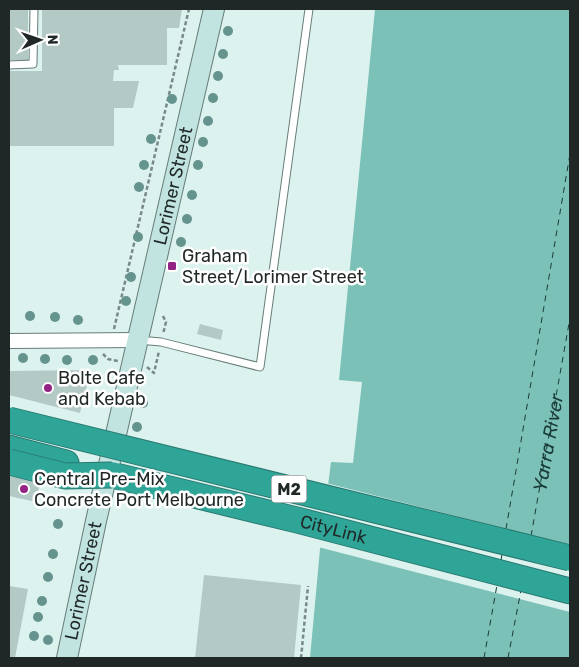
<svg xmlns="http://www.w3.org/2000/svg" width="579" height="667" viewBox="0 0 579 667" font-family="Rubik,sans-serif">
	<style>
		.water { fill: #7cc1b7 }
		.pier { fill: #dbf2ee }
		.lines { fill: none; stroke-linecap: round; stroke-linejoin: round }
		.ferry { stroke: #1a3c38; stroke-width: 1; stroke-dasharray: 6 5; stroke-linecap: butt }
		.building { fill: #b3c9c6 }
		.service-casing { stroke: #677c78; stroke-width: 9 }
		.minor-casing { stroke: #677c78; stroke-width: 16 }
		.secondary-casing { stroke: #677c78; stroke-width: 22 }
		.motorway-casing { stroke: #297970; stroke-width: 27 }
		.path { stroke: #798987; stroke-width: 2.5; stroke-dasharray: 4 2.5; stroke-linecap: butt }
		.service { stroke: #fff; stroke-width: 7 }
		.minor { stroke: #fff; stroke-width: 14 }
		.secondary { stroke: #c1e4e0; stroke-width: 20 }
		.motorway { stroke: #2fa598; stroke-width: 25 }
		.motorway-bridge-casing { stroke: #297970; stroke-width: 27; stroke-linecap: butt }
		.motorway-bridge { stroke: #2fa598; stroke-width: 25 }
		.tree { fill: #65938e }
		.poi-dot { fill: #942484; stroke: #fff; stroke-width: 2 }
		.labels { text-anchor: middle; stroke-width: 5; stroke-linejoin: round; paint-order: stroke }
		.shield { fill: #fff; stroke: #626868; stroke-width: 1 }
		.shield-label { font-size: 16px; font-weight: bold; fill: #1f2827 }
		.street-label { font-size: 18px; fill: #1f2827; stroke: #fff }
		.poi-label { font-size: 18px; fill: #1f2827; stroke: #fff; text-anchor: start }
		.water-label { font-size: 19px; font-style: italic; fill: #1a3c38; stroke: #fff }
	</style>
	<rect width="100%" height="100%" fill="#dbf2ee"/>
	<!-- water -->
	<path class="water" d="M375,9H570V658H310L320,549L331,462L353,463L362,382L339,380Z"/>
	<!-- pier -->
	<path class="pier" d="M326,483L570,545V612L318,547Z"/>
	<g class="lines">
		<!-- ferry -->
		<g class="ferry">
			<path d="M506,529L570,154"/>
			<path id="s1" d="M531,536L570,318"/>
			<path d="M501,561L502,553"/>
			<path d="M484,658L497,585"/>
			<path d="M508,658L521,590"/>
		</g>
	</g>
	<!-- building -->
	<path class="building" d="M9,9H28V60H9Z
		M42,9H182L179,28H167V65H118L119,70H114L113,81H139L133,108H114V146H9V71H42Z
		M200,324L223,330L221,340L197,334Z
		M88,370V381L80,413L9,395V371Z
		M9,476L40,483L36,502L9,496Z
		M204,575L301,585L294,658H195Z
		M9,586L28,589L15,658H9Z"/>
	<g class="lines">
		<!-- service casing -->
		<g class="service-casing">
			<path id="service" d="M9,65L33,64L34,9
				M138,340L161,342L260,367L309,9"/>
		</g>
		<!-- minor casing -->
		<g class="minor-casing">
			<path id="minor" d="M9,341L138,340"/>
		</g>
		<!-- secondary casing -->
		<g class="secondary-casing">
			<g id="secondary">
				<path id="s2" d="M67,658L96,521L214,9"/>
			</g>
		</g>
		<!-- motorway casing -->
		<g class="motorway-casing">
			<g id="motorway">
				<path d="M9,448L66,463"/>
				<path id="s3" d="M112,475L297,520L570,591"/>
			</g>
		</g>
		<!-- path -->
		<path class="path" d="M163,316L166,322L163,334
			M114,329L189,9
			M103,354L108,359L118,361
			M147,367L154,373L159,351
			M301,658L308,586"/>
		<!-- service -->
		<use href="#service" class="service"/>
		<!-- minor -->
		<use href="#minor" class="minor"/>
		<!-- secondary -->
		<use href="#secondary" class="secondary"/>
		<!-- motorway -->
		<use href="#motorway" class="motorway"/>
		<!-- motorway-bridge casing -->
		<g class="motorway-bridge-casing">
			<path id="motorway-bridge" d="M9,420L570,558
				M9,462L65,476L112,475"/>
		</g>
		<!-- motorway-bridge -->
		<use href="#motorway-bridge" class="motorway-bridge"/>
	</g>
	<!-- trees -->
	<g class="tree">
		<circle cx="228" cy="31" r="5"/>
		<circle cx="223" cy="54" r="5"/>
		<circle cx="218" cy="76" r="5"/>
		<circle cx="213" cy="98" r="5"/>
		<circle cx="172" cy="99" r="5"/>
		<circle cx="208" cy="121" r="5"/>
		<circle cx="151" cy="139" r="5"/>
		<circle cx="203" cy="142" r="5"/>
		<circle cx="144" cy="165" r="5"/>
		<circle cx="198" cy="165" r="5"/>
		<circle cx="139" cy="187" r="5"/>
		<circle cx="192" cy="195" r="5"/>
		<circle cx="187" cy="219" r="5"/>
		<circle cx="138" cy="237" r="5"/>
		<circle cx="181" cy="242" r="5"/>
		<circle cx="193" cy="254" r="5"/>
		<circle cx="131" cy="277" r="5"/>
		<circle cx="126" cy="301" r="5"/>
		<circle cx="30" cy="316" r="5"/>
		<circle cx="55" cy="317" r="5"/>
		<circle cx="78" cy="320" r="5"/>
		<circle cx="23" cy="358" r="5"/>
		<circle cx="45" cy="359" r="5"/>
		<circle cx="67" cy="360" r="5"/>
		<circle cx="93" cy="360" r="5"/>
		<circle cx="143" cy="403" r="5"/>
		<circle cx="137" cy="427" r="5"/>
		<circle cx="58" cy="524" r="5"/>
		<circle cx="53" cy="554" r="5"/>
		<circle cx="48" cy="577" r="5"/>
		<circle cx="42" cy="601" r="5"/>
		<circle cx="38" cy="617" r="5"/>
		<circle cx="34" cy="636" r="5"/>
		<circle cx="48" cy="640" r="5"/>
	</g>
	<!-- markers -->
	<g class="poi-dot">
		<rect x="167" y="261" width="10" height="10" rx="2.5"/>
		<circle cx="48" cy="388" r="5"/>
		<circle cx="24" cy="489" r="5"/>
	</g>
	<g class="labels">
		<!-- shield labels -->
		<rect class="shield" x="271.5" y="475.5" width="35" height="27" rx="4"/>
		<g class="shield-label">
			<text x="289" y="495">M2</text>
		</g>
		<!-- street labels -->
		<g class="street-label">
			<text dy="6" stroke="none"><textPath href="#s2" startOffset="484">Lorimer Street</textPath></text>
			<text dy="6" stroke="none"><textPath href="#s3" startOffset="228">CityLink</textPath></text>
			<text dy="6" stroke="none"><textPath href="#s2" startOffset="79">Lorimer Street</textPath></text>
		</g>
		<!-- poi labels -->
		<g class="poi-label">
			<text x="182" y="262">Graham<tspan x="182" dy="21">Street/Lorimer Street</tspan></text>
			<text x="58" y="384">Bolte Cafe<tspan x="58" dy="21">and Kebab</tspan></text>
			<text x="34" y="485">Central Pre-Mix<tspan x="34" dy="21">Concrete Port Melbourne</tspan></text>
		</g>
		<!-- water labels -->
		<g class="water-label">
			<text dy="7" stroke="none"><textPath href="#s1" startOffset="95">Yarra River</textPath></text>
		</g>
	</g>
	<!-- border -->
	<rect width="579" height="667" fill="none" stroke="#1f2827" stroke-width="20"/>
	<!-- north arrow -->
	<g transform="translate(40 40) rotate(88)" stroke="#ffffff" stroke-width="4" paint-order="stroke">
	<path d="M0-4L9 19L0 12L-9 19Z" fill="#1f2827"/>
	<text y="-8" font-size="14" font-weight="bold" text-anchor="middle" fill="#1f2827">N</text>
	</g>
</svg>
